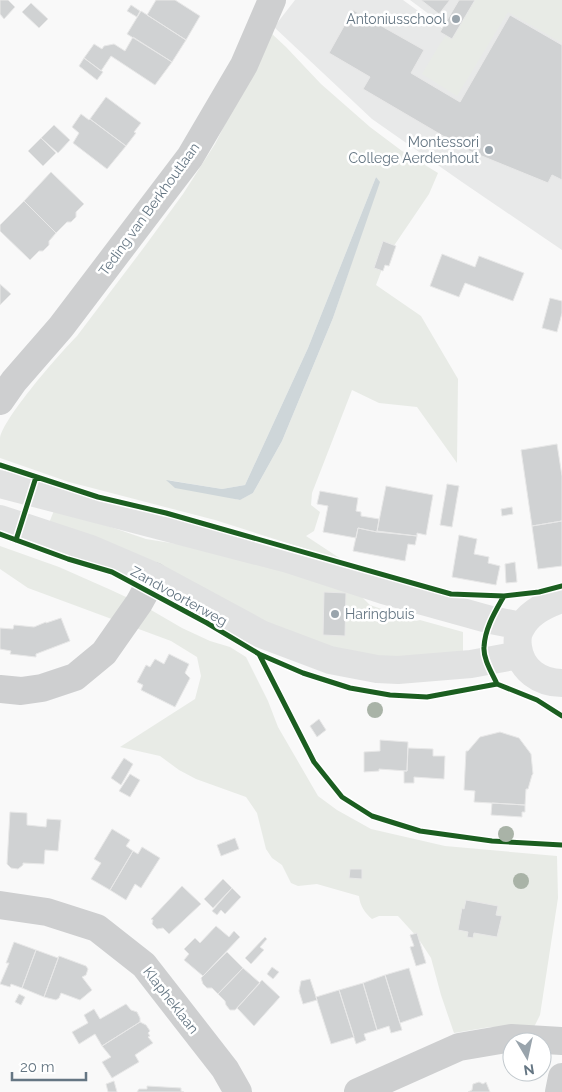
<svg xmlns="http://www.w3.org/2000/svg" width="562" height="1092" viewBox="0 0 562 1092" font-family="Raleway,sans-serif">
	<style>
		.built { fill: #e8e9e9 }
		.green { fill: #e8ebe6; fill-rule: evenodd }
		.water { fill: #ced6d9 }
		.building { fill: #d0d2d3; stroke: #e8e8e8 }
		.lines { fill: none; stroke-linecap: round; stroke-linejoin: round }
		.minor { stroke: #cecfd0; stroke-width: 28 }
		.major { stroke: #e1e2e2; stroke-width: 28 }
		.cycleway-casing { stroke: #fff; stroke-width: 8 }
		.cycleway { stroke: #1b5e20; stroke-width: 5 }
		.tree { fill: #a9b3a7 }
		.poi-dot { fill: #99a4ac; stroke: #fff; stroke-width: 2 }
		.labels { text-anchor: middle; stroke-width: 5; stroke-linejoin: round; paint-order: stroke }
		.poi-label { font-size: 14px; fill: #657683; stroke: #fff; text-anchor: end }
		.street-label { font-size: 14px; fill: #657683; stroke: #fff }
	</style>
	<rect width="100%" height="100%" fill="#f9f9f9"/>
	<!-- built -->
	<path class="built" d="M295,0H403L461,42L516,0L562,27V250L462,182L372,119L274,27Z
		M410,0H494L461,38Z"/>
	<!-- green -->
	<path class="green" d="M472,0H562V43L508,12L457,96L422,74L440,44Z
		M271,33L286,47L321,84L370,127L402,151L438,173L429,194L387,256L376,285L421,316L458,379L457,463L417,407L379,403L352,390L312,493L311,505L320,512L314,531L306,536L344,561L215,520L69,482L0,458C0,452 0,444 0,438C4,417 60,353 77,336L145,246L183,194L215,144ZM376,177L379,182L333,318L282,441L253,493L239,500L167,480L222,489L245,485L308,348Z
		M55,508L146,539L220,551L359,594L370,605L416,621L420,620L463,632V653L401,660L324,650L49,523Z
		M0,546L59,567L111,590L139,603L182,628L210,641L230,647L246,657L268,701L278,727L318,796L337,810L371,829L445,846L557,856L558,898L540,1015L534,1027H490L454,1033L441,995L431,958L418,938L398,916H379L372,919C365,913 360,906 359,896L317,884L298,886L291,883L282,865L272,858L266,849L257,813L246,797L196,779L179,770L160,756L120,747L195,699L201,676L197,657L171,641L28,588L0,569Z"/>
	<!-- water -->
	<path class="water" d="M376,177L380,182L333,318L282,441L253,493L240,500L175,488L166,480L222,489L245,485L308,348Z"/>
	<!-- building -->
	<path class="building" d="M0,0H8L15,7L4,19L0,14Z
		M156,0H175L200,16L186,40L147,15Z
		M421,0H450L439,14Z
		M459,0H475L452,39L440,32Z
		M31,3L48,19L39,28L22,12Z
		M131,5L140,11L137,17L127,11Z
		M353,10L424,50L411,73L460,102L510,15L562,45V180L552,175L548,183L467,150L363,89L370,77L329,53Z
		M141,11L186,40L172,62L127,34Z
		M133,37L172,62L155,85L111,56L101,71L84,58L94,44L102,49L104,46L114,44L125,51Z
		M84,58L103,72L97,80L79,66Z
		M106,97L141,123L134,132L136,133L126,146L90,119Z
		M81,114L89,120L90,119L126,146L107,169L73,143L79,133L72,127Z
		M54,125L70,140L58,153L41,138Z
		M41,138L56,153L43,166L28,151Z
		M51,172L84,204L76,212V217L71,222H67L56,233L24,201Z
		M24,201L56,233L49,241V245L43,251H39L30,260L0,231V225Z
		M383,241L396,246L389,266L385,265L383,271L374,268Z
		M442,254L475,267L479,256L524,273L513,301L465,283L459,297L430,286Z
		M0,284L11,294L0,305Z
		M550,298L562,301V313L557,332L542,328Z
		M557,444L562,476V521L532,526L521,450Z
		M447,484L459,486L452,527L440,525Z
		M386,486L433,495L426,535L417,533V536L377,531Z
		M320,491L358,498L356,511L361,512V516L379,519L377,532L358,528L356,538L323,532L328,506L317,504Z
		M512,507L513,514L502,516L501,509Z
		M562,521V566L538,569L532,526Z
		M358,528L377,532L417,536L415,545L408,544L405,561L353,551Z
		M459,535L477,539L474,554L489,557L488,563L500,566L496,585L452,577Z
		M515,562L517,582L506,583L505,564Z
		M324,592L346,593L345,636L323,635Z
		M61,618L70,641L36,654V657L10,654L11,651L0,649V628L13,629L14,625L34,627L46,622V623Z
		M169,654L189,664L185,673L190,678L175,707L141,690L143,685L137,682L146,665L150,667L155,659L164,664Z
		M319,719L326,730L317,737L310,726Z
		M500,732L519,738L531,754L533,774L532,775L528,789H526L525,805L474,802L475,791L464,790L466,751H468L480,737Z
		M380,740L408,742L407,771L379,769V771L364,772V752L380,751Z
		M408,748L433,749V756H445L444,779L414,777V783H404V771H407Z
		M124,758L133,764L121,785L111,778Z
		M130,774L140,780L130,797L119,791Z
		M492,803L525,805V812H522V817L491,815Z
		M10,812L27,813V825L46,827L47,819L61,820L58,851L45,850L44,864L23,863V865L18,869L11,868L7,864Z
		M112,829L130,840L126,846L133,851L110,890L91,879L101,863L94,859Z
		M235,838L239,849L221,856L217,845Z
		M142,847L160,858L141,888L135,884L126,900L110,890L133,851L138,854Z
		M350,869H362V879L349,878Z
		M223,879L232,888L213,908L204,899Z
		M182,886L201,904L169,934L163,928L157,929L152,924L153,920L151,919Z
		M232,888L241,897L225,914L221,910L217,915L212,911Z
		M466,900L498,906L496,915L502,916L497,937L474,933L473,938L467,937L468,932L458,930L462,908L464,909Z
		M216,926L229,937L234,931L240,937L203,976L184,960L189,954L184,949L195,938L200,943Z
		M417,933L426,963L416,966L410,947L414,946L410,935Z
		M265,937L267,939L260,947L264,950L251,964L245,958Z
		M14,942L36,950L22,988L11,984L10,987L0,984L9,963H6Z
		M36,950L58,958L59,956L44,997L22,988Z
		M227,952L243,968L218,994L212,988H207L203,984L201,978Z
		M59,956L86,966L88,969L86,975L82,977L92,990L80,1000L61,993L59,998L56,1000L44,997Z
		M272,967L279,972L273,979L267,974Z
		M243,968L260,983L235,1010H230L226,1005L225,1001L218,994Z
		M409,968L423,1015L400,1023L385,975Z
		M385,975L402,1030L391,1033L389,1026L377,1030L363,983Z
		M310,979L317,1000L303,1004L299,991L301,981Z
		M262,980L280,997L254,1026L237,1008Z
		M363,983L377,1030L364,1034L366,1040L356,1044L339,990Z
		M339,990L354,1037L331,1044L316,997Z
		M19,994L25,997L21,1005L15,1002Z
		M126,1004L131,1010L137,1012L140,1018V1022L102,1046L95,1034L79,1044L72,1032L88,1023L84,1015L94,1009L100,1019Z
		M140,1022L146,1025L150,1031L148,1033L150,1036L148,1037L153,1043L135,1055L139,1062L112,1078L102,1062L111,1057L102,1046Z
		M114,1081L117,1092H108L106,1084Z
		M479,1082L483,1084L486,1082L490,1092H468L472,1090L473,1084Z
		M147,1086L181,1088V1091L184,1092H137L139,1089H147Z"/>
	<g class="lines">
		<!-- minor -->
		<path class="minor" d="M0,401L14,381L61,327L190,157L244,65L272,0
			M0,689L21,691L42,688L75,677L104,653L139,603L154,576
			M0,905L47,912L97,928L144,965L225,1069L238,1092
			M358,1092L459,1047L511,1038L562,1041
			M559,1092L562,1077"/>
		<!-- major -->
		<path class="major" d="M0,484L288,559L383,590L491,620L521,626
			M0,519L91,549L154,576L261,634L330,660L377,669L398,670L471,664L519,655
			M562,599C547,604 529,612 521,628C517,634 517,640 518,647C521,670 540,683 562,683"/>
		<!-- cycleway casing -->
		<g class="cycleway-casing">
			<path id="cycleway" d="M0,465L98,497L166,513L451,594L504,596L539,592L562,586
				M0,534L68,559L112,572L207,623L259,654L303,673L350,688L390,695L427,697L497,684L537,700L562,716
				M16,540L36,477
				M259,654L314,762L342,797L372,816L420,831L492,841L562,845
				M497,684C492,673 483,659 484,647C485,628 495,612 504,596"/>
		</g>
		<!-- cycleway -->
		<use href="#cycleway" class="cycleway"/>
	</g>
	<!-- trees -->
	<g class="tree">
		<circle cx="375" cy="710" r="8"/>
		<circle cx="506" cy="834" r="8"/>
		<circle cx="521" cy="881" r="8"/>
	</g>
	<!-- markers -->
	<g class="poi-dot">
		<circle cx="456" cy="19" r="5"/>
		<circle cx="489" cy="150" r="5"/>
		<circle cx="335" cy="614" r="5"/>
	</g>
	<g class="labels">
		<!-- poi labels -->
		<g class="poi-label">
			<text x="446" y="24">Antoniusschool</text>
			<text x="479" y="147">Montessori<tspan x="479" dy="16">College Aerdenhout</tspan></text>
			<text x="345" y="619" text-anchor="start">Haringbuis</text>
		</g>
		<!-- street labels -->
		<g class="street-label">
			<text transform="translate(149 209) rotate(-54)" y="5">Teding van Berkhoutlaan</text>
			<text transform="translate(179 596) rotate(29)" y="5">Zandvoorterweg</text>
			<text transform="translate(171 1000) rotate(52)" y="5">Klapheklaan</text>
		</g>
	</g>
	<!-- north arrow -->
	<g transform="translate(527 1057) rotate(171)"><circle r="24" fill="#ffffff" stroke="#c1c8cd"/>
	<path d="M0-4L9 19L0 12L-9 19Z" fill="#99a4ac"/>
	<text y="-8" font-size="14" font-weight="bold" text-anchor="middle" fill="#657683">N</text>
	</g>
	<!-- scale -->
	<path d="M12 1072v8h74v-8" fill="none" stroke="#657683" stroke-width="2.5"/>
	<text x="20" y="1072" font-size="15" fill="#657683" stroke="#ffffff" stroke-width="4" paint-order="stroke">20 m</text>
</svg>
